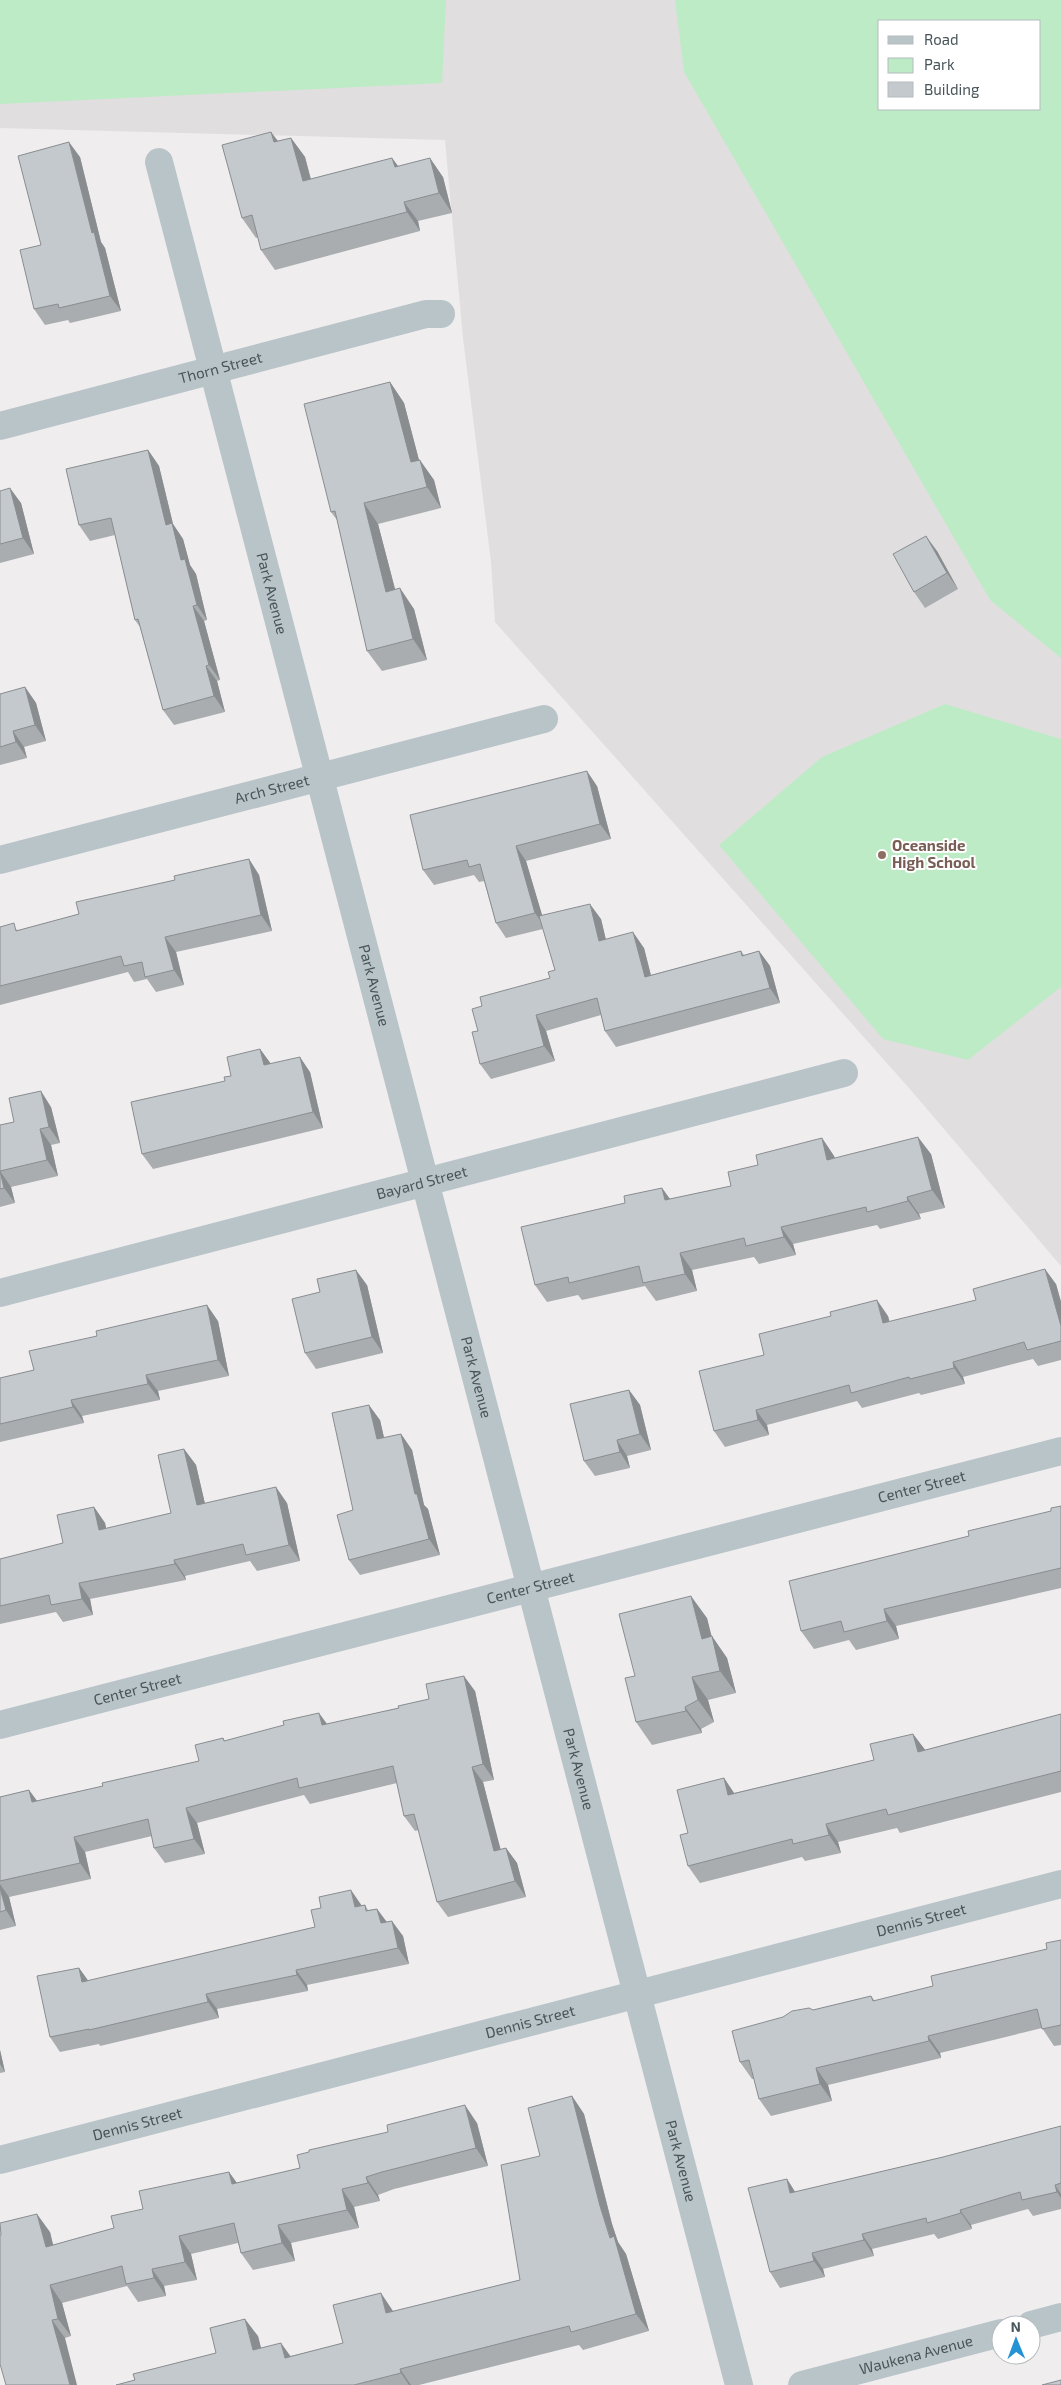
<svg xmlns="http://www.w3.org/2000/svg" width="1061" height="2385" viewBox="0 0 1061 2385" font-family="'Exo 2',sans-serif">
	<style>
		.education { fill: #e1dedf; fill-rule: evenodd }
		.green { fill: #bdebc6; fill-rule: evenodd }
		.lines { fill: none; stroke-linecap: round; stroke-linejoin: round }
		.minor { stroke: #b9c4c9; stroke-width: 28 }
		.wall { fill: #a9adb0 }
		.shaded-wall { fill: #898d90 }
		.building { fill: #c4c9cd; stroke: #898d90 }
		.education-dot { fill: #8d6e63; stroke: #fff; stroke-width: 2 }
		.labels { text-anchor: middle; stroke-width: 4; stroke-linejoin: round; paint-order: stroke }
		.street-label { font-size: 15px; fill: #475459; stroke: #fff }
		.education-label { font-size: 15px; font-weight: bold; fill: #785e54; stroke: #fff; text-anchor: start }
	</style>
	<rect width="100%" height="100%" fill="#f0edee"/>
	<!-- education -->
	<path class="education" d="M0,0H1061V1266L909,1088L495,622L491,562L463,338L445,140L0,128ZM880,21H1040V109H880Z"/>
	<!-- green -->
	<path class="green" d="M0,0H446L442,83L0,104Z
		M675,0H1061V658L990,600L684,72ZM1040,21V109H880V21Z
		M945,704L1061,739V987L968,1060L883,1039L719,845L822,757Z"/>
	<g class="lines">
		<!-- minor -->
		<g class="minor">
			<path id="s1" d="M159,162L739,2385"/>
			<path id="s2" d="M0,426L426,314H441"/>
			<path id="s3" d="M0,860L544,719"/>
			<path id="s4" d="M0,1293L844,1073"/>
			<path id="s5" d="M0,1725L1061,1451"/>
			<path id="s6" d="M0,2160L1061,1884"/>
			<path d="M1031,2325L1061,2317"/>
			<path id="s7" d="M802,2385L1001,2333"/>
		</g>
	</g>
	<!-- wall -->
	<path class="wall" d="M271,132L278,141L291,138L305,157L311,179L392,158L398,166L443,177L452,213L418,221L420,231L275,270L261,250L258,237L256,238L242,218Z
		M80,157L101,242L105,248L121,311L70,323L68,320L45,325L34,309L41,245Z
		M390,382L404,403L419,460L434,480L441,508L378,524L395,589L414,609L427,660L382,671L367,651L337,520L331,512Z
		M148,450L159,466L173,524L183,539L190,565L196,574L207,620L204,621L220,680L217,681L225,712L174,725L163,710L140,627L135,620L115,535L90,541L79,525Z
		M0,491L21,503L34,554L0,563Z
		M937,551L958,589L925,608L914,592Z
		M25,687L36,703L46,741L24,747L27,758L0,765V694Z
		M597,786L611,839L526,861L542,916L601,919L606,940L644,948L651,975L741,951L744,955L759,951L770,966L780,1003L616,1047L605,1031L601,1015L546,1031L555,1061L491,1079L480,1064L478,1031L482,1006L550,978L555,970L543,929L506,938L496,923L484,881L479,882L474,875L434,885L423,870Z
		M249,859L259,875L272,931L176,952L184,985L156,992L147,979L134,982L128,972L0,1005V927L19,930L79,914L175,880Z
		M260,1049L271,1064L310,1072L323,1128L153,1169L142,1154L231,1076Z
		M51,1107L60,1143L51,1145L58,1176L11,1187L15,1203L0,1207V1125L14,1122Z
		M822,1138L834,1156L835,1158L931,1154L945,1208L919,1214L921,1219L880,1229L877,1225L793,1244L796,1255L759,1264L754,1257L692,1270L697,1291L656,1301L645,1286L582,1300L578,1295L547,1302L535,1285L625,1203L662,1188L670,1199L731,1186L758,1165Z
		M1056,1284L1061,1302V1360L1038,1366L1033,1359L963,1377L965,1384L921,1395L919,1393L862,1408L857,1401L767,1425L769,1435L725,1447L714,1431L764,1355L888,1316L889,1322Z
		M367,1285L383,1353L316,1369L305,1353L320,1292Z
		M218,1321L229,1376L158,1391L160,1400L82,1416L84,1423L0,1442V1378L34,1370Z
		M629,1390L640,1405L651,1450L627,1456L630,1468L595,1476L584,1461Z
		M380,1420L384,1438L401,1434L412,1450L424,1505L428,1509L440,1555L360,1575L349,1560L353,1510Z
		M184,1449L196,1465L205,1504L287,1503L300,1561L257,1571L250,1561L185,1576L186,1580L90,1599L93,1615L63,1622L56,1612L0,1624V1559L63,1543L94,1507L105,1523L106,1529L171,1513Z
		M1061,1506V1588L896,1626L899,1639L856,1650L849,1640L814,1649L801,1631L969,1536L1051,1511Z
		M707,1618L711,1636L727,1658L736,1693L708,1700L714,1722L701,1729L702,1733L652,1745L636,1722L635,1676Z
		M475,1691L494,1780L483,1782L500,1850L506,1848L517,1863L526,1897L448,1917L437,1902L419,1830L415,1831L404,1816L397,1783L310,1804L304,1795L197,1823L205,1854L165,1863L154,1848L152,1836L85,1852L91,1879L9,1897L16,1926L0,1930V1797L29,1790L37,1801L103,1786L199,1761L223,1738L225,1741L327,1724Z
		M1061,1714V1792L900,1833L897,1828L838,1842L841,1853L805,1861L802,1857L700,1883L688,1866V1833L724,1778L734,1793L874,1760L913,1734L925,1750Z
		M365,1905L368,1910L377,1909L387,1922L403,1936L409,1964L307,1985L308,1991L217,2009L219,2018L100,2046L99,2044L60,2052L50,2037L79,1968L88,1981L315,1927Z
		M1061,1940V2045L1054,2046L1042,2028L940,2053L941,2058L828,2085L832,2101L771,2116L759,2099L754,2079H752L740,2062L813,2010L871,1996L875,2001L933,1986L1047,1949Z
		M0,2050L5,2072L0,2073Z
		M572,2096L584,2114L612,2224L618,2242L626,2254L649,2331L583,2350L579,2345L419,2385H116L135,2380L216,2353L258,2336L261,2348L291,2356L343,2343L393,2311V2312L520,2280L540,2156Z
		M477,2123L488,2166L394,2189L378,2195L380,2201L354,2207L359,2228L291,2243L295,2261L253,2270L241,2253L238,2243L191,2254L197,2280L164,2286L166,2296L138,2302L127,2286L62,2303L71,2336L65,2338L6,2385L50,2232L53,2245L114,2228L143,2209L229,2172L237,2183L300,2168Z
		M1061,2126V2209L1033,2216L1028,2209L971,2225L972,2229L938,2239L934,2234L872,2249L874,2256L823,2269L825,2277L780,2288L770,2272L787,2179L795,2192L943,2157Z"/>
	<!-- shaded-wall -->
	<path class="shaded-wall" d="M271,132L285,151L274,142Z
		M291,138L305,157L316,200L303,181Z
		M69,142L80,157L101,242L105,248L121,311L110,296L92,233Z
		M392,158L406,177L395,167Z
		M430,158L443,177L452,213L439,193Z
		M404,202L418,221L420,231L407,212Z
		M390,382L404,403L425,483L411,462Z
		M148,450L159,466L173,524L183,539L190,565L196,574L207,620L197,605L181,560L166,525Z
		M420,460L434,480L441,508L427,487Z
		M10,488L21,503L34,554L23,538Z
		M364,503L378,524L401,612L386,592Z
		M926,536L937,551L958,589L947,573Z
		M400,588L414,609L427,660L413,639Z
		M193,606L204,621L220,680L209,665Z
		M206,666L217,681L225,712L214,696Z
		M25,687L36,703L46,741L35,725Z
		M13,731L24,747L27,758L16,742Z
		M587,771L597,786L611,839L600,824Z
		M516,846L526,861L546,928L535,913Z
		M249,859L259,875L272,931L261,915Z
		M590,904L601,919L610,957L599,941Z
		M633,932L644,948L655,992L645,977Z
		M165,937L176,952L184,985L174,970Z
		M759,951L770,966L780,1003L770,988Z
		M536,1015L546,1031L555,1061L544,1046Z
		M260,1049L271,1064L264,1065Z
		M300,1057L310,1072L323,1128L313,1112Z
		M41,1091L51,1107L60,1143L49,1127Z
		M40,1129L51,1145L58,1176L47,1160Z
		M918,1137L931,1154L945,1208L932,1190Z
		M822,1138L834,1156L840,1178L827,1160Z
		M0,1171L11,1187L15,1203L4,1188Z
		M662,1188L674,1205L665,1200Z
		M907,1197L919,1214L921,1219L908,1201Z
		M781,1227L793,1244L796,1255L784,1237Z
		M680,1253L692,1270L697,1291L685,1274Z
		M1045,1269L1056,1284L1061,1302V1326Z
		M356,1270L367,1285L383,1353L372,1337Z
		M877,1300L888,1316L894,1339L883,1323Z
		M207,1305L218,1321L229,1376L218,1360Z
		M953,1362L963,1377L965,1384L954,1368Z
		M146,1375L158,1391L160,1400L148,1384Z
		M629,1390L640,1405L651,1450L640,1434Z
		M71,1400L82,1416L84,1423L73,1407Z
		M369,1405L380,1420L388,1455L377,1439Z
		M756,1410L767,1425L769,1435L758,1420Z
		M401,1434L412,1450L424,1505L428,1509L440,1555L429,1539L415,1494Z
		M617,1440L627,1456L630,1468L620,1452Z
		M184,1449L196,1465L209,1521L197,1505Z
		M276,1487L287,1503L300,1561L289,1545Z
		M94,1507L105,1523L110,1546L99,1530Z
		M174,1560L185,1576L186,1580L175,1564Z
		M79,1583L90,1599L93,1615L82,1599Z
		M691,1596L707,1618L718,1661L702,1639Z
		M884,1609L896,1626L899,1639L887,1621Z
		M712,1636L727,1658L736,1693L720,1671Z
		M464,1676L475,1691L494,1780L483,1764Z
		M692,1677L708,1700L714,1722L698,1700Z
		M685,1707L701,1729L702,1733L686,1711Z
		M319,1713L330,1728L322,1725Z
		M913,1734L926,1751L918,1752Z
		M472,1767L483,1782L505,1866L494,1851Z
		M724,1778L736,1796L728,1795Z
		M29,1790L40,1805L32,1802Z
		M186,1808L197,1823L205,1854L194,1839Z
		M826,1824L838,1842L841,1853L829,1835Z
		M74,1837L85,1852L91,1879L80,1863Z
		M506,1848L517,1863L526,1897L515,1881Z
		M0,1884L9,1897L16,1926L6,1910L0,1888Z
		M351,1890L362,1906L355,1907Z
		M377,1909L388,1924L381,1923Z
		M392,1921L403,1936L409,1964L398,1948Z
		M79,1968L90,1983L82,1982Z
		M296,1970L307,1985L308,1991L297,1975Z
		M206,1994L217,2009L219,2018L208,2002Z
		M928,2036L940,2053L941,2058L929,2041Z
		M0,2050L5,2072L0,2064Z
		M816,2068L828,2085L832,2101L820,2084Z
		M572,2096L584,2114L612,2224L618,2242L626,2254L649,2331L636,2314L600,2206Z
		M465,2105L477,2123L488,2166L476,2148Z
		M229,2172L241,2189L232,2184Z
		M366,2177L378,2195L380,2201L368,2183Z
		M787,2179L797,2195L790,2193Z
		M1055,2185L1061,2194V2198L1057,2192Z
		M342,2189L354,2207L359,2228L347,2210Z
		M960,2210L971,2225L972,2229L961,2213Z
		M37,2214L50,2232L58,2265L46,2247Z
		M278,2225L291,2243L295,2261L282,2243Z
		M862,2234L872,2249L874,2256L864,2240Z
		M179,2236L191,2254L197,2280L185,2262Z
		M812,2253L823,2269L825,2277L814,2261Z
		M152,2269L164,2286L166,2296L154,2278Z
		M50,2285L62,2303L71,2336L58,2319Z
		M381,2293L393,2311L398,2331L386,2313Z
		M245,2319L258,2336L266,2368L253,2350Z
		M52,2320L65,2338L77,2385H70Z
		M281,2343L294,2361L285,2358Z
		M400,2369L411,2385H409L401,2373Z"/>
	<!-- building -->
	<path class="building" d="M271,132L274,142L291,138L303,181L392,158L395,167L430,158L439,193L404,202L407,212L261,250L252,215L242,218L222,145Z
		M69,142L92,233L94,232L110,296L59,308L58,304L34,309L20,250L41,245L18,156Z
		M390,382L411,462L420,460L427,487L364,503L386,592L400,588L413,639L367,651L335,511L331,512L304,404Z
		M148,450L166,525L172,523L181,560L185,559L197,605L193,606L209,665L206,666L214,696L163,710L138,619L135,620L111,518L79,525L66,469Z
		M10,488L23,538L0,544V491Z
		M926,536L947,573L914,592L893,554Z
		M25,687L35,725L13,731L16,742L0,747V694Z
		M587,771L600,824L516,846L535,913L496,923L480,864L469,867L467,860L423,870L410,815Z
		M249,859L261,915L165,937L174,970L145,977L142,962L124,966L121,956L0,986V927L14,923L16,931L79,914L76,902L175,880L174,876Z
		M590,904L599,941L633,932L645,977L741,951L742,956L759,951L770,988L605,1031L597,998L536,1015L544,1046L480,1064L472,1032L478,1031L472,1009L482,1006L480,997L550,978L548,972L555,970L539,916Z
		M260,1049L264,1065L300,1057L313,1112L142,1154L131,1102L225,1081L224,1077L231,1076L227,1057Z
		M41,1091L49,1127L40,1129L47,1160L0,1171V1125L14,1122L9,1098Z
		M918,1137L932,1190L907,1197L908,1201L867,1212L866,1207L781,1227L784,1237L746,1246L744,1238L680,1253L685,1274L643,1283L639,1266L569,1283L568,1277L535,1285L521,1227L625,1203L624,1196L662,1188L665,1200L731,1186L728,1172L758,1165L756,1155L822,1138L827,1160Z
		M0,1171L4,1188L0,1189Z
		M1045,1269L1061,1326V1341L1027,1350L1024,1342L953,1362L954,1368L910,1379L909,1377L851,1393L849,1385L756,1410L758,1420L714,1431L699,1371L764,1355L759,1334L831,1316L830,1312L877,1300L883,1323L976,1300L973,1289Z
		M356,1270L372,1337L305,1353L292,1299L320,1292L317,1279Z
		M207,1305L218,1360L146,1375L148,1384L71,1400L73,1407L0,1424V1378L34,1370L29,1351L97,1336L96,1331Z
		M629,1390L640,1434L617,1440L620,1452L584,1461L570,1404Z
		M369,1405L377,1439L401,1434L415,1494H417L429,1539L349,1560L337,1515L353,1510L332,1413Z
		M184,1449L197,1505L276,1487L289,1545L246,1555L243,1544L174,1560L175,1564L79,1583L82,1599L51,1605L49,1595L0,1606V1559L63,1543L57,1515L94,1507L99,1530L171,1513L158,1455Z
		M1061,1506V1568L884,1609L887,1621L844,1632L841,1621L801,1631L789,1581L969,1536L968,1531L1051,1511V1508Z
		M691,1596L702,1639L712,1636L720,1671L692,1677L698,1700L685,1707L686,1711L636,1722L625,1678L635,1676L619,1614Z
		M464,1676L483,1764L472,1767L494,1851L506,1848L515,1881L437,1902L414,1814L404,1816L393,1766L299,1788L297,1778L186,1808L194,1839L154,1848L148,1819L74,1837L80,1863L0,1881V1797L29,1790L32,1802L103,1786L102,1783L199,1761L195,1745L223,1738L224,1741L284,1725L283,1721L319,1713L322,1725L399,1708L398,1706L429,1699L426,1684Z
		M1061,1714V1771L888,1815L886,1809L826,1824L829,1835L793,1844L792,1839L688,1866L680,1835L688,1833L677,1790L724,1778L728,1795L874,1760L870,1744L913,1734L918,1752Z
		M0,1888L6,1910L0,1912Z
		M351,1890L355,1907L365,1905L366,1911L377,1909L381,1923L392,1921L398,1948L296,1970L297,1975L206,1994L208,2002L89,2030V2029L50,2037L37,1976L79,1968L82,1982L315,1927L311,1910L321,1908L319,1897Z
		M1061,1940V2025L1042,2029L1037,2009L928,2036L929,2041L816,2068L820,2084L759,2099L749,2060L740,2062L732,2031L783,2017L792,2011L809,2008L813,2010L871,1996L873,2001L933,1986L931,1976L1047,1949L1046,1943Z
		M572,2096L600,2206L610,2238L614,2236L636,2314L571,2332L569,2326L400,2369L401,2373L354,2385H116L135,2380L133,2374L216,2353L210,2328L245,2319L253,2350L281,2343L285,2358L343,2343L333,2305L381,2293L386,2313L520,2280L501,2165L540,2156L528,2108Z
		M465,2105L476,2148L382,2172L366,2177L368,2183L342,2189L347,2210L278,2225L282,2243L241,2253L234,2223L179,2236L185,2262L152,2269L154,2278L126,2284L122,2266L50,2285L58,2319L52,2320L70,2385H6L0,2364V2235H1L0,2223L37,2214L46,2247L114,2228L111,2216L143,2209L139,2191L229,2172L232,2184L300,2168L297,2155L309,2152V2150L388,2132L387,2125Z
		M1061,2126V2183L1055,2185L1057,2192L1022,2200L1020,2192L960,2210L961,2213L927,2223L926,2218L862,2234L864,2240L812,2253L814,2261L770,2272L748,2188L787,2179L790,2193L943,2157Z
		M1061,2380V2385H1042Z"/>
	<!-- markers -->
	<circle class="education-dot" cx="882" cy="855" r="5"/>
	<g class="labels">
		<!-- street labels -->
		<g class="street-label">
			<text dy="5" stroke="none"><textPath href="#s2" startOffset="228">Thorn Street</textPath></text>
			<text dy="5" stroke="none"><textPath href="#s1" startOffset="446">Park Avenue</textPath></text>
			<text dy="5" stroke="none"><textPath href="#s3" startOffset="281">Arch Street</textPath></text>
			<text dy="5" stroke="none"><textPath href="#s1" startOffset="851">Park Avenue</textPath></text>
			<text dy="5" stroke="none"><textPath href="#s4" startOffset="436">Bayard Street</textPath></text>
			<text dy="5" stroke="none"><textPath href="#s1" startOffset="1256">Park Avenue</textPath></text>
			<text dy="5" stroke="none"><textPath href="#s5" startOffset="952">Center Street</textPath></text>
			<text dy="5" stroke="none"><textPath href="#s5" startOffset="548">Center Street</textPath></text>
			<text dy="5" stroke="none"><textPath href="#s5" startOffset="142">Center Street</textPath></text>
			<text dy="5" stroke="none"><textPath href="#s1" startOffset="1661">Park Avenue</textPath></text>
			<text dy="5" stroke="none"><textPath href="#s6" startOffset="952">Dennis Street</textPath></text>
			<text dy="5" stroke="none"><textPath href="#s6" startOffset="548">Dennis Street</textPath></text>
			<text dy="5" stroke="none"><textPath href="#s6" startOffset="142">Dennis Street</textPath></text>
			<text dy="5" stroke="none"><textPath href="#s1" startOffset="2066">Park Avenue</textPath></text>
			<text dy="5" stroke="none"><textPath href="#s7" startOffset="118">Waukena Avenue</textPath></text>
		</g>
		<!-- education labels -->
		<g class="education-label">
			<text x="892" y="851">Oceanside<tspan x="892" dy="17">High School</tspan></text>
		</g>
	</g>
	<!-- legend -->
	<rect x="878" y="20" width="162" height="90" fill="#ffffff" stroke="#b5bbbd"/>
	<rect x="888" y="36" width="25" height="8" fill="#b9c4c9" stroke="#b5bbbd"/>
	<text x="924" y="45" font-size="15" fill="#475459">Road</text>
	<rect x="888" y="58" width="25" height="15" fill="#bdebc6" stroke="#b5bbbd"/>
	<text x="924" y="70" font-size="15" fill="#475459">Park</text>
	<rect x="888" y="82" width="25" height="15" fill="#c4c9cd" stroke="#b5bbbd"/>
	<text x="924" y="95" font-size="15" fill="#475459">Building</text>
	<!-- north arrow -->
	<g transform="translate(1016 2340) rotate(359)"><circle r="24" fill="#ffffff" stroke="#b5bbbd"/>
	<path d="M0-4L9 19L0 12L-9 19Z" fill="#2493d3"/>
	<text y="-8" font-size="14" font-weight="bold" text-anchor="middle" fill="#475459">N</text>
	</g>
</svg>
